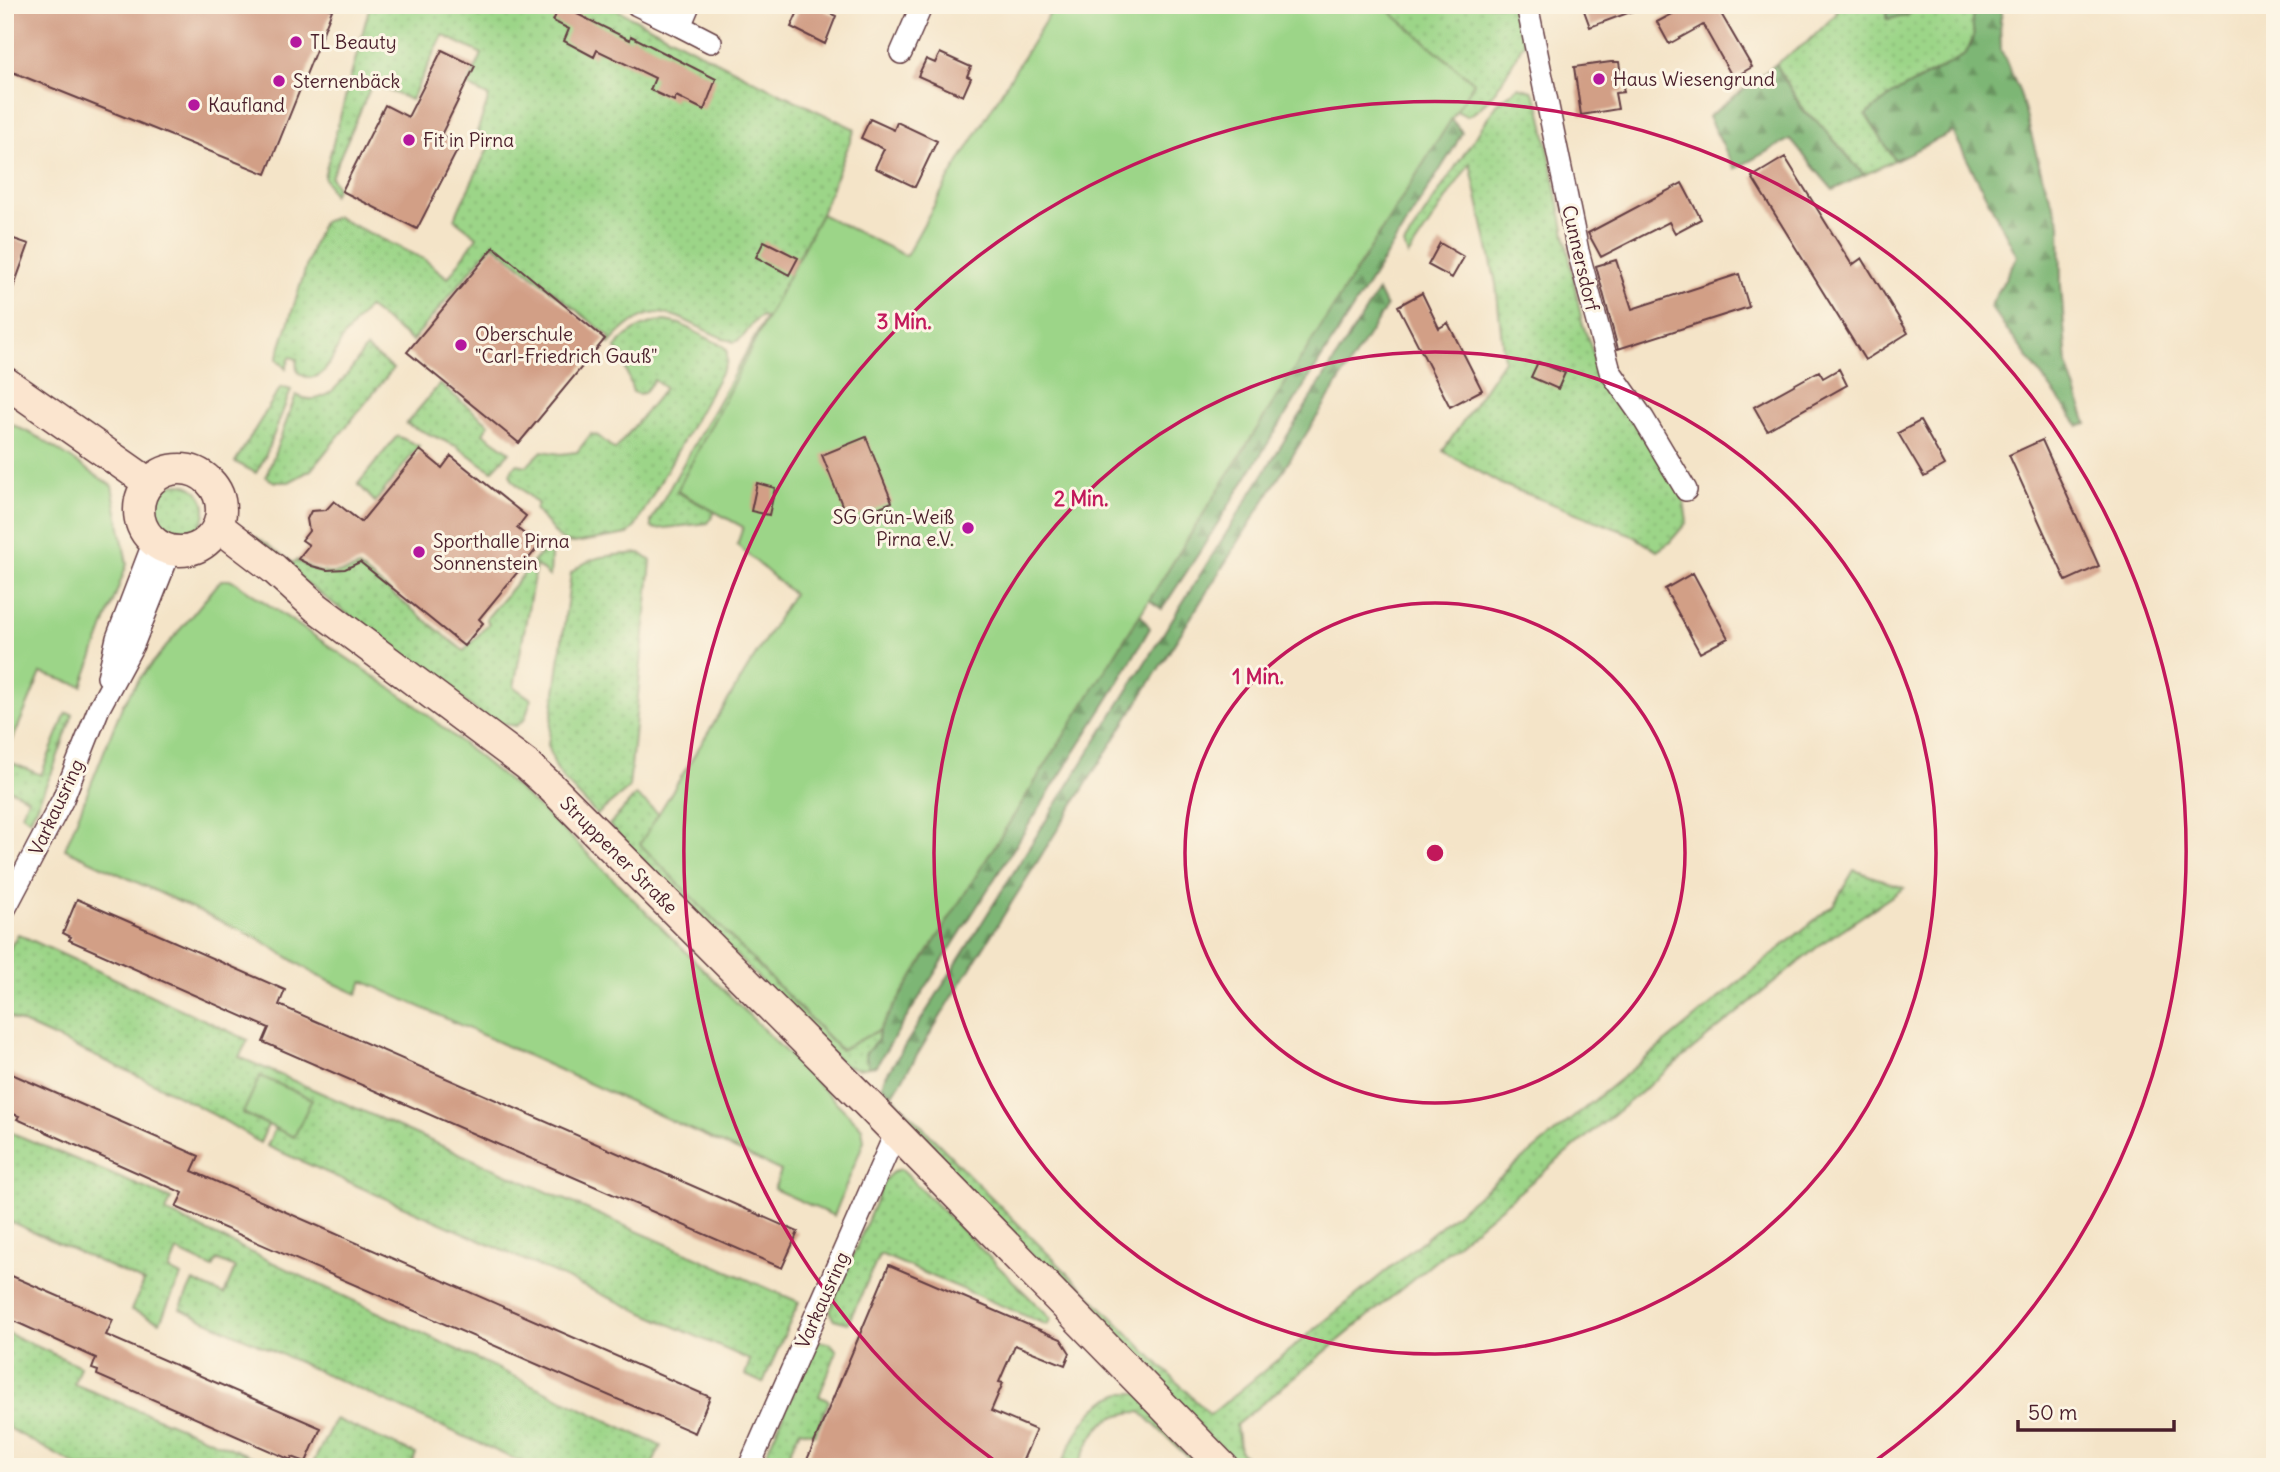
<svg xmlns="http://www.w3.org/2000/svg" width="2280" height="1472" viewBox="0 0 2280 1472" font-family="Delius,sans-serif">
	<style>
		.grass { fill: url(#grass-dots); stroke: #737a5a; stroke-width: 2 }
		.forest { fill: url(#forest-firs); stroke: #646a50; stroke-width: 2 }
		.park { fill: #9cd588; stroke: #737a5a; stroke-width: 2 }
		.building { fill: #d29f86 }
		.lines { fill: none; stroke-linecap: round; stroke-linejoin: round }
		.street-casing { stroke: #643d43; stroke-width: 24 }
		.secondary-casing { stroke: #643d43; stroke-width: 33 }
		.street { stroke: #fff; stroke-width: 21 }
		.secondary { stroke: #fbe5cf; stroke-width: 30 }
		.ring { fill: none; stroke: #c2185b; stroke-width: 3.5 }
		.poi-dot { fill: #b5179e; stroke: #fcf5e5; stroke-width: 2.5 }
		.labels { text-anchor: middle; stroke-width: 6; stroke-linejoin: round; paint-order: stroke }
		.poi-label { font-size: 19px; fill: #4a1f2b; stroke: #fcf5e5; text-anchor: start }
		.street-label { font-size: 19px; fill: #4a1f2b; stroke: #fcf5e5 }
		.centre { fill: #c2185b; stroke: #fcf5e5; stroke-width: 3.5 }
		.ring-label { font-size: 21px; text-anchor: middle; font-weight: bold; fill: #c2185b; stroke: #fcf5e5; stroke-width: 6; stroke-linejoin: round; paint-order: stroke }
	</style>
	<defs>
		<pattern id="grass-dots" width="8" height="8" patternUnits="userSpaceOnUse" patternTransform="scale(1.75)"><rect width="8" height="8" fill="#9cd588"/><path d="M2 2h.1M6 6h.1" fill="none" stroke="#88b676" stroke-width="1.8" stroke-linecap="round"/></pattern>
		<pattern id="forest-firs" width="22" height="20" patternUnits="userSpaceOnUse" patternTransform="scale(1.75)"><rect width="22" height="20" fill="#7db674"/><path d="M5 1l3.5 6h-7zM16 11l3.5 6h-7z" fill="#68935f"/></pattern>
	</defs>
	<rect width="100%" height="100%" fill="#fcf5e5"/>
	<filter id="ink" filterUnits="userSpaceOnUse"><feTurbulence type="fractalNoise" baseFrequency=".0143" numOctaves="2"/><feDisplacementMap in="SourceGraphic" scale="14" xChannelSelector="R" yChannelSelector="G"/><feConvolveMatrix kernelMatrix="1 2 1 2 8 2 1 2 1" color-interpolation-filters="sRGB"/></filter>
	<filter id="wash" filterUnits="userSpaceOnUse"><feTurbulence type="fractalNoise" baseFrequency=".00686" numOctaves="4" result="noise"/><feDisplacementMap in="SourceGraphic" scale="28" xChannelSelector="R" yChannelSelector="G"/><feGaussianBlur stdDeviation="1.57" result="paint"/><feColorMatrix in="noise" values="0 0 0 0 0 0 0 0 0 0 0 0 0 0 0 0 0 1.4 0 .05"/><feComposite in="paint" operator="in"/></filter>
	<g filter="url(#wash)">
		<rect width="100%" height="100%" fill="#f4e4c8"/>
		<!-- grass -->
		<path class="grass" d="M370,5H608L763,85L855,129L821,214L677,492L715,512L708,523L656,529L651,527V521L765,319L762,316C749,321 749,337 734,342C681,326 660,285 609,344L607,342L610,337L493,244L412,341L368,307C360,317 351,327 343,338C334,350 327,385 304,376C296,373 296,366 297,359L290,357L286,369L277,359L314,242L323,222L336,217L424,259L448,278L477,237L454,219L492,140L477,132L489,97L468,86L482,54L443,35L411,100L372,84L331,177L337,188L333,195L324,177Z
			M1391,5H1518L1527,35C1516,58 1491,107 1467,116L1456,111L1474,83L1387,10Z
			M1832,5H1887V19L1906,16L1921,5H1975L1972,20L1974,37L1965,55L1866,115L1895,160L1864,175L1819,123L1804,111L1776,64L1810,40L1838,12Z
			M1518,87L1532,91L1540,106L1582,322L1601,375L1683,495L1687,522L1669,543L1657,551L1630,534L1501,484L1443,451L1504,360L1496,284L1470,163L1408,256L1404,245L1497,104Z
			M665,321L680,324L723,346L727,350V362L635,527L628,534L574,543L565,542L558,537L535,509L538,504L513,481L510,474L513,468L518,464L527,466L542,451L561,454L577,452L591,434L598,436L615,450L665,388L654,380L644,393L638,394L633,392L624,363L626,358L615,348C630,331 642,323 665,321Z
			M366,348L393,369L311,470L289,482H275L266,477L296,395C329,413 349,370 366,348Z
			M440,384L489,424L483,433L510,452L492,471L456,446L406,424Z
			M281,387L291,390L265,457L256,473L235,462Z
			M397,436L419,446L375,502L358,484Z
			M153 510a26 26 0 1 1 52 0a26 26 0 1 1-52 0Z
			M256,537L293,563L297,560C317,575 335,577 359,567L464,651L489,623L486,619L547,546L551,556L550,577L536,565L514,687L531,699L525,719L516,726L492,722L248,540Z
			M640,553L651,561L629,788L597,815L563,779L555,766L548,745L571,573C593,553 612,556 640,553Z
			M66,713L73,714L52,772L30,820L22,814L28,798L5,787V760L41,775Z
			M636,795L659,814L641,844L840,1050L879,1030L878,1040L865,1054L869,1067L858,1069L843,1065L609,825Z
			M1854,870L1904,888L1821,944L1236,1425L1240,1451L1255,1467H1236L880,1097L882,1085L968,1174L1210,1415L1834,904Z
			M18,934L248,1040L239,1057L799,1302L763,1383L745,1375L750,1360L267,1146L275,1128L295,1137L243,1113L268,1125L260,1143C184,1092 88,1054 5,1015V956Z
			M5,1130L171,1199L166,1212L661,1446L651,1467H532L180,1309L193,1281L224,1295L235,1268L217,1260L213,1268L177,1251L169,1270L181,1276L160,1322L131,1310L144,1282L5,1219Z
			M901,1169L1051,1319L1047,1325L880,1254L848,1323L833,1319L830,1310L885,1179L894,1171Z
			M5,1332L80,1366L74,1384L277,1467H79L5,1426Z
			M819,1341L831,1344L837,1351L819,1396L829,1401L815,1434L800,1430L783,1467H760L815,1344Z
			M1122,1393H1138L1210,1467H1198L1141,1412C1099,1413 1094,1433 1077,1467H1060C1075,1436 1087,1404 1122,1393Z
			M335,1419L416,1454L410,1467H311Z"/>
		<!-- forest -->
		<path class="forest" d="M1887,5H1921L1906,16L1887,19Z
			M1975,5H2003L2000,23L2001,50L2020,93L2042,175L2060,223L2061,286L2067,364L2087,424L2079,426L1990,307L2017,256L1953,132L1895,160L1866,115L1893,94L1965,55L1974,37L1972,19Z
			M1776,64L1803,111L1819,123L1864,175L1833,190L1790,139L1735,169L1708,117Z
			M1451,119L1462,132L1455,146L1199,553L1162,609L1149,600Z
			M1378,291L1386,307L956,991L893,1095L882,1085L884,1079Z
			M1140,614L1150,628L1114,690L876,1066L869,1067L865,1054L878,1040L879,1030Z"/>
		<!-- park -->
		<path class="park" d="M1055,5H1382L1474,83L879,1030L841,1050L640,844L793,594L737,545L743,527L677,491L821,214L906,256L951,175Z
			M5,421L40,438L112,486L127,564L82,686L41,673L5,758Z
			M221,580H232L413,703L518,789L576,842L862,1128L864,1141L834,1216L774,1189L781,1171L745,1154L363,981L357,994L318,976L259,939L65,849L123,704L140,678Z
			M260,1076L312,1099L294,1137L243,1113Z"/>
		<g id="blocks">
			<!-- building -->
			<path class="building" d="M5,5H320L332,10L266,174L5,69Z
				M560,5L578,11L577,14L630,40L631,36L716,79L704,110L676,96L674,101L650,90L655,78L597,50L594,57L564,41L569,29L553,21Z
				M801,5H812L836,16L825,44L791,27Z
				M1582,5H1644V7L1590,27Z
				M1689,5H1716L1752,67L1733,78L1703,25L1669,44L1657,22Z
				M442,50L475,66L441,135L460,145L417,229L342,191L385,105L408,117Z
				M940,53L971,67L967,76L971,78L963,96L918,76L926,59L935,63Z
				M1611,62H1619L1624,92L1615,93L1618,109L1581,115L1574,67Z
				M870,119L894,130L897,122L937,141L915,187L875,168L884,149L861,138Z
				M1785,157L1852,265L1862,258L1908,333L1865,360L1752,177Z
				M1682,183L1701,219L1675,233L1669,222L1601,257L1588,233Z
				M5,236L29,244L7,305H5Z
				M764,241L798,258L789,275L756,257Z
				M1440,243L1464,257L1452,278L1428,265Z
				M494,247L605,339L519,443L407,352Z
				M1616,260L1632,309L1739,274L1749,307L1618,349L1596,266Z
				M1422,293L1439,328L1448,323L1482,390L1450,407L1398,306Z
				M1538,362L1565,373L1558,389L1531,377Z
				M1839,369L1847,385L1767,430L1754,407L1819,371L1823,378Z
				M1920,421L1945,465L1924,477L1898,433Z
				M866,437L892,502L848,520L822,455Z
				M2042,440L2099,566L2066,581L2009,455Z
				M420,450L442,468L451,456L526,516L517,528L539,546L479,619L483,623L464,646L360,562L345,569L327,570L312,566L298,559L309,545L302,540L309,531L307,519L311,511L326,510L334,501L361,522Z
				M757,483L775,488L769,515L751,511Z
				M1693,573L1728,638L1700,653L1665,589Z
				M77,899L285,990L279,1005L798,1232L782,1268L263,1042L269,1028L69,940L71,937L63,933Z
				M5,1071L199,1156L192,1171L710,1397L695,1433L176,1207L183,1193L17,1119L19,1116L5,1111Z
				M889,1265L1061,1339L1070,1353L1065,1365L1015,1345L999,1382L1003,1383L991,1411L1036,1430L1020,1467H804Z
				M5,1273L113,1320L106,1335L321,1428L306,1462L292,1457L291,1460L97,1375L98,1371L92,1369L96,1358L5,1317Z"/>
		</g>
	</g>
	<g filter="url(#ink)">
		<use href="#blocks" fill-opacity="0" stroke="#643d43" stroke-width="2"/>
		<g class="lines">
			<!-- street casing -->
			<g class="street-casing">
				<path id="street" d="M637,5L680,26L689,5
					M1527,5L1578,251L1610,371L1643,418L1686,490
					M680,26L711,42
					M901,53L922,5
					M108,677L117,638L154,541
					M5,909L63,799L99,708L133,645L171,549
					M749,1467L895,1134"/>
			</g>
			<!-- secondary casing -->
			<g class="secondary-casing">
				<path id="secondary" d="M5,382L149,483
					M139 510a41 41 0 1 1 82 0a41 41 0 1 1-82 0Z
					M218,526L274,569L317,608L527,765L551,787L863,1099L1223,1467"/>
			</g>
			<!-- street -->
			<use href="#street" class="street"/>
			<!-- secondary -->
			<use href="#secondary" class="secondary"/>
		</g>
	</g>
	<!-- distance rings -->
	<g class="ring">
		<circle cx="1435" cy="853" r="250"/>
		<circle cx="1435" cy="853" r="501"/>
		<path d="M999 1464A751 751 0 1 1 1871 1464"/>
	</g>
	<!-- markers -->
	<g class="poi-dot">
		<circle cx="296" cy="42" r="7"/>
		<circle cx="1599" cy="79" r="7"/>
		<circle cx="279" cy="81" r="7"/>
		<circle cx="194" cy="105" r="7"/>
		<circle cx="409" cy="140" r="7"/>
		<circle cx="461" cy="345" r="7"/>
		<circle cx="968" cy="528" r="7"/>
		<circle cx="419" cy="552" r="7"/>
	</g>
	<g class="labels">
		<!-- poi labels -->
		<g class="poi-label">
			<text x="310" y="49">TL Beauty</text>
			<text x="1613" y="86">Haus Wiesengrund</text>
			<text x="293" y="88">Sternenbäck</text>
			<text x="208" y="112">Kaufland</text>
			<text x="423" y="147">Fit in Pirna</text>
			<text x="475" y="341">Oberschule<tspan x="475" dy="22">"Carl-Friedrich Gauß"</tspan></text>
			<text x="954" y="524" text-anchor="end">SG Grün-Weiß<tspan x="954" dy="22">Pirna e.V.</tspan></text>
			<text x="433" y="548">Sporthalle Pirna<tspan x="433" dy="22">Sonnenstein</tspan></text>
		</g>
		<!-- street labels -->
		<g class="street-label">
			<text transform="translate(1581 258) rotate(77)" y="7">Cunnersdorf</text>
			<text transform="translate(56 807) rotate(-65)" y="7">Varkausring</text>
			<text transform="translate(619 855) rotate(45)" y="7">Struppener Straße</text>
			<text transform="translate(822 1300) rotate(-66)" y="7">Varkausring</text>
		</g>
	</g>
	<circle cx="1435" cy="853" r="10" class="centre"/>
	<g class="ring-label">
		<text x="904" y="329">3 Min.</text>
		<text x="1081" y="506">2 Min.</text>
		<text x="1258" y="684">1 Min.</text>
	</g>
	<!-- margin -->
	<rect width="2280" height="1472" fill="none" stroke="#fcf5e5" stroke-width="28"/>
	<!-- scale -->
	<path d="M2018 1420v10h156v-10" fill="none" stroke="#4a1f2b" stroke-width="3.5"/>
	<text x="2028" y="1420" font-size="21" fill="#4a1f2b" stroke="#fcf5e5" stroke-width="5" paint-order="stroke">50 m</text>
</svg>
